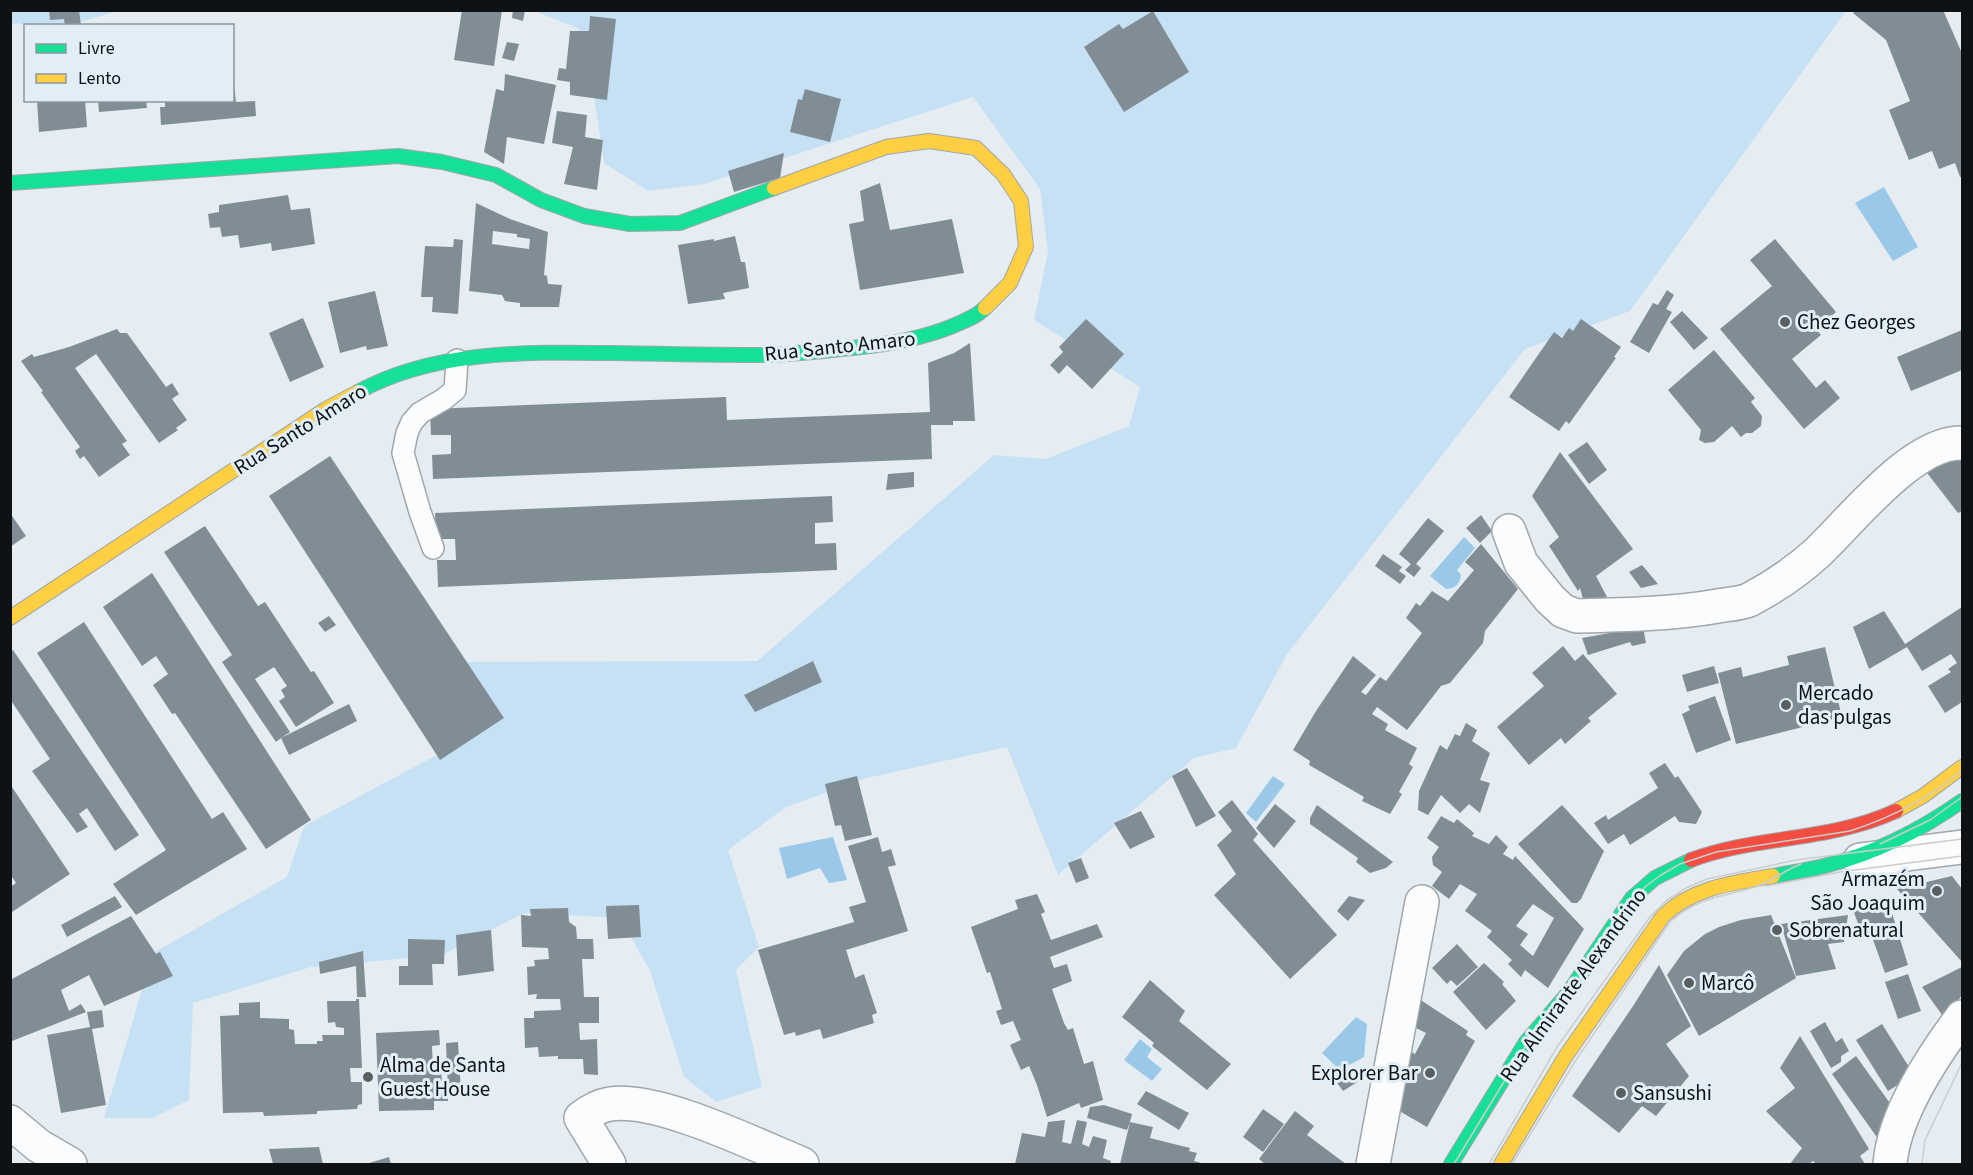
<svg xmlns="http://www.w3.org/2000/svg" width="1973" height="1175" viewBox="0 0 1973 1175" font-family="'Source Sans 3',sans-serif">
	<style>
		.green { fill: #c7e1f4 }
		.water { fill: #9ac8e8 }
		.building { fill: #818d95; fill-rule: evenodd }
		.lines { fill: none; stroke-linecap: round; stroke-linejoin: round }
		.lane-casing { stroke: #a0a6a9; stroke-width: 24 }
		.street-casing { stroke: #a0a6a9; stroke-width: 36 }
		.fast-casing { stroke: #a0a6a9; stroke-width: 16 }
		.slow-casing { stroke: #a0a6a9; stroke-width: 16 }
		.jam-casing { stroke: #a0a6a9; stroke-width: 16 }
		.lane { stroke: #fbfcfd; stroke-width: 21 }
		.street { stroke: #fbfcfd; stroke-width: 33 }
		.fast { stroke: #16e098; stroke-width: 14 }
		.slow { stroke: #ffcf43; stroke-width: 14 }
		.jam { stroke: #f24e42; stroke-width: 14 }
		.tram { stroke: #cbcdcd; stroke-width: 1.5 }
		.poi-dot { fill: #5a5f62; stroke: #e1eef7; stroke-width: 2 }
		.labels { text-anchor: middle; stroke-width: 6; stroke-linejoin: round; paint-order: stroke }
		.poi-label { font-size: 21px; fill: #0e1215; stroke: #e1eef7; text-anchor: start }
		.street-label { font-size: 21px; fill: #0e1215; stroke: #e1eef7 }
	</style>
	<rect width="100%" height="100%" fill="#e6edf2"/>
	<!-- green -->
	<path class="green" d="M11,11H117L74,24L26,25L11,23Z
		M534,11H1846L1630,311L1525,349L1287,654L1236,748L1194,758L1058,875L1007,747L867,778L786,807L728,850L759,947L736,970L762,1087L716,1102L684,1077L650,971L620,918L525,913L442,955L311,967L193,1003L189,1100L153,1118H104L153,953L287,877L304,826L489,727L459,662L757,661L994,455L1046,459L1129,426L1140,387L1034,320L1048,252L1040,189L973,97L704,184L648,191L604,163L594,97L578,28Z"/>
	<!-- water -->
	<path class="water" d="M1884,187L1918,247L1893,261L1855,203Z
		M1464,537L1475,548L1457,570L1461,575C1460,584 1455,589 1446,589L1430,576Z
		M1273,776L1285,784L1256,822L1246,813Z
		M833,837L847,880L829,883L820,868L787,879L779,848Z
		M1356,1017L1367,1024L1364,1057L1340,1070L1322,1053Z
		M1140,1039L1152,1049L1147,1057L1162,1069L1152,1081L1124,1060Z"/>
	<!-- building -->
	<path class="building" d="M49,10H79L81,26H65L64,19L50,20Z
		M462,10H502L494,66L454,60Z
		M513,10H525L523,21L512,18Z
		M1855,10H1943L1961,51H1962V177H1960L1955,163L1939,169L1932,151L1909,160L1889,110L1910,101L1886,40L1853,13Z
		M1153,11L1189,72L1124,112L1084,47L1119,24L1123,29Z
		M590,16L616,19L607,100L570,95V82L557,80L559,68L566,69L570,31H589Z
		M507,42L519,44L514,61L502,58Z
		M505,74L556,85L544,144L507,137L504,164L484,152L496,89L504,91Z
		M232,84H234L236,102L255,101L256,116L161,125L160,107H165V100H232Z
		M805,89L841,99L830,142L790,132L798,99L802,100Z
		M37,100H85L87,127L39,132Z
		M98,100H146L147,108L99,112Z
		M557,111L587,115L585,137L603,140L597,190L564,184L573,147L552,143Z
		M784,153L780,178L734,192L728,171Z
		M880,183L890,230L952,219L964,273L860,290L849,224L864,221L860,191Z
		M288,195L291,210L310,208L315,244L272,251L271,243L240,248L238,235L222,237L220,227L210,228L208,214L219,212V205Z
		M476,203L510,219L548,232L544,275L547,276L548,284L562,285L559,307H520V303L505,301L502,295L469,291ZM493,231L517,234V237L530,239L529,249L492,244Z
		M735,236L741,262H745L749,288L723,293L725,299L688,304L678,245L714,239V241Z
		M454,239L463,240L458,314L432,312L433,297H421L425,246L453,247Z
		M1775,239L1836,312L1816,329L1821,335L1792,359L1816,388L1825,380L1840,398L1804,429L1720,329L1772,286L1750,260Z
		M1667,290L1674,295L1666,309L1672,312L1649,353L1630,342L1653,303L1658,305Z
		M375,291L388,346L367,350L366,346L340,353L328,302Z
		M1682,311L1708,338L1694,350L1670,322Z
		M303,318L324,367L290,382L269,333Z
		M1086,319L1124,354L1092,389L1067,365L1059,374L1050,365L1063,352L1059,347Z
		M1581,319L1621,347L1614,357L1616,358L1569,424L1566,421L1559,431L1509,397L1554,332L1562,338L1569,328L1573,331Z
		M117,329L120,333H127L166,387L172,383L179,394L172,399L187,420L176,428L178,430L159,443L96,354L75,368L127,441L122,444L130,455L99,477L84,456L80,459L75,451L80,447L41,392L43,391L21,361L32,354L34,357L69,347Z
		M1962,330V370L1911,391L1897,357Z
		M970,343L975,421H953V425H931L932,459L433,479L432,455L451,454V435H431L430,409L726,397L727,420L930,412L928,363L954,353Z
		M1714,350L1755,398L1751,402L1762,416L1761,426L1752,433H1746L1741,437L1732,426L1714,442L1705,443L1699,440L1701,430L1668,390Z
		M1587,442L1607,470L1589,484L1568,455Z
		M1560,452L1633,549L1596,576L1607,597L1584,603L1580,588L1578,591L1549,546L1559,537L1532,496Z
		M1962,455V511L1958,513L1924,469Z
		M330,456L504,718L440,760L269,496Z
		M914,472V487L886,490L888,474Z
		M832,496L833,522L815,523V544L836,543L837,570L438,587L437,560H456L455,539H436L435,513Z
		M10,513L26,536L10,547Z
		M1481,515L1492,531L1480,543L1466,528Z
		M1428,518L1444,531L1416,564L1421,568L1414,577L1405,570L1411,564L1399,554Z
		M205,526L258,606L265,602L311,672L314,671L334,703L296,727L279,701L285,697L281,690L287,686L274,667L255,679L290,732L281,738L349,704L357,721L289,755L281,738L276,742L222,662L232,655L164,552Z
		M1481,544L1518,589L1485,631L1483,643L1450,683L1441,686L1407,730L1377,707L1372,714L1388,724L1385,730L1417,748L1409,764L1413,767L1399,792L1402,794L1390,814L1362,801L1364,797L1309,765L1310,761L1293,750L1316,711L1353,656L1376,675L1361,692L1366,695L1380,677L1386,681L1422,633L1406,618L1416,603L1420,606L1432,591L1448,601L1474,570L1465,562Z
		M1383,554L1402,567L1399,571L1406,576L1400,584L1375,566Z
		M1642,565L1658,584L1641,588L1629,572Z
		M152,573L311,820L266,849L175,713L172,714L153,685L168,674L156,656L142,666L103,607Z
		M1962,607V702L1945,713L1928,686L1951,672L1948,669L1957,663L1951,654L1922,671L1907,647L1869,669L1853,627L1884,611L1905,644Z
		M329,616L336,625L325,632L318,623Z
		M84,622L212,819L223,812L247,849L136,915L113,884L166,850L37,653Z
		M1643,627L1646,643L1632,646L1630,642L1588,655L1582,638Z
		M1563,646L1575,661L1583,654L1617,694L1588,718L1591,721L1565,744L1561,738L1529,765L1497,727L1544,686L1532,673Z
		M1825,647L1842,717L1736,744L1718,673L1741,667L1743,677L1789,665L1787,656Z
		M13,650L139,835L115,851L87,808L79,814L88,827L77,833L32,771L50,759L10,699V652Z
		M813,661L822,682L755,712L744,695Z
		M1714,666L1719,683L1687,692L1682,675Z
		M1715,696L1731,740L1696,753L1682,714L1690,710L1688,706Z
		M1466,723L1477,730L1472,741L1490,753L1480,780L1490,783L1480,813L1469,804L1460,813L1441,795L1428,815L1418,810L1419,791L1440,745L1447,750L1455,734L1460,736Z
		M1665,763L1675,778L1678,776L1702,812L1696,824L1679,822L1675,816L1630,845L1624,834L1608,844L1594,823L1606,815L1608,820L1658,788L1649,773Z
		M1187,768L1216,816L1196,827L1172,776Z
		M857,776L872,835L845,841L841,825L835,826L825,784Z
		M10,784L70,874L12,912L10,910V887L16,883L10,874Z
		M1232,800L1258,834L1253,840L1337,935L1290,979L1214,895L1236,874L1217,845L1232,831L1218,812Z
		M1275,804L1296,821L1274,848L1256,828Z
		M1317,805L1393,862L1386,868L1370,873L1356,862L1358,858L1310,824V818Z
		M1562,805L1604,851L1581,899L1577,903H1572L1569,900L1518,844Z
		M1141,811L1155,837L1130,849L1114,823Z
		M1441,816L1454,823L1457,819L1474,833L1472,836L1489,844L1496,835L1508,847L1503,854L1513,860L1515,856L1584,929L1548,988L1525,970L1521,977L1508,964L1512,960L1487,937L1492,931L1465,911L1477,894L1460,884L1449,899L1432,886L1442,872L1433,865L1432,857L1439,847L1427,838ZM1533,904L1554,918L1533,956L1520,945L1528,934L1516,926Z
		M878,837L882,852L891,849L896,865L888,867L908,931L846,950L855,978L864,974L877,1013L872,1015L874,1023L823,1039L820,1029L796,1036L795,1032L784,1035L758,950L854,922L849,907L866,902L848,846Z
		M1081,858L1089,878L1076,883L1068,863Z
		M1952,876L1962,889V962L1897,889Z
		M1037,894L1045,912L1041,914L1051,940L1097,924L1103,937L1050,957L1054,968L1067,964L1072,981L1052,989L1064,1023L1068,1030L1073,1028L1084,1064L1093,1061L1103,1100L1081,1108L1079,1103L1047,1117L1037,1085L1029,1066L1021,1070L1010,1045L1021,1040L1013,1021L1001,1025L996,1011L1002,1009L990,972L987,973L971,927L1018,909L1015,900Z
		M115,896L122,907L67,937L61,925Z
		M1349,896L1365,900L1348,921L1337,911Z
		M1888,900L1908,965L1885,973L1868,926L1860,929L1852,907Z
		M639,905L641,937L608,939L606,906Z
		M568,908L569,922L576,927L577,939H593L594,959H582L584,997H599V1023H579L580,1040L597,1039L598,1075L584,1074L583,1059H558V1056L539,1057L538,1047L525,1048L524,1018H534V1011L561,1010L560,999H536L537,994L528,995L527,967L535,966L534,960L549,959L548,948L522,947L521,915L531,916L530,909Z
		M1771,915L1796,978L1699,1036L1667,975L1684,951L1705,934L1719,927L1741,920Z
		M1848,915L1844,942L1828,944L1836,969L1796,976L1781,924Z
		M131,916L156,954L160,952L173,976L104,1006L89,975L61,990L69,1011L81,1004L86,1012L12,1041L10,980Z
		M491,930L494,971L458,976L456,935Z
		M408,939L445,940L444,964H432L433,985H399V966H408Z
		M1457,944L1478,967L1457,986L1451,980L1447,984L1432,968Z
		M363,951L366,997H357L356,966L320,974L319,962Z
		M1484,963L1504,982L1502,984L1516,1001L1486,1030L1453,992Z
		M1659,965L1691,1026L1666,1044L1689,1076L1656,1116L1642,1106L1619,1133L1572,1096L1633,1006Z
		M1962,967V995L1945,1019L1922,987Z
		M1908,974L1921,1011L1898,1019L1885,982Z
		M1150,980L1185,1011L1179,1021L1231,1064L1207,1090L1152,1046L1154,1043L1122,1017Z
		M1410,993L1468,1031L1466,1035L1475,1041L1427,1127L1401,1112L1406,1049L1415,1054L1426,1033L1408,1024Z
		M356,999H359L362,1068H350L351,1082H362V1104L358,1105L357,1109L317,1111V1114L264,1116L263,1112L223,1113L220,1016L239,1015V1003L260,1002V1018L289,1019V1029L294,1030L295,1044H317V1041H323L322,1035H344V1028L336,1027L335,1022L328,1023L327,1001H356Z
		M102,1010L104,1027L92,1029L106,1105L61,1113L47,1035L90,1027L87,1012Z
		M1825,1022L1836,1042L1842,1038L1849,1051L1841,1056V1062L1831,1068L1810,1031Z
		M1882,1024L1914,1075L1888,1091L1856,1040Z
		M439,1030L440,1045L432,1046L433,1072L441,1071L442,1081L434,1082V1094L448,1093V1101H434V1110L379,1111L376,1033Z
		M1800,1036L1869,1149L1860,1156L1865,1164H1816L1813,1161L1809,1164H1790L1802,1148L1766,1111L1795,1088L1780,1068Z
		M458,1042L461,1092L448,1093L446,1043Z
		M1856,1056L1897,1113L1881,1143L1832,1074Z
		M1352,1069L1359,1081L1343,1091L1335,1080Z
		M1146,1091L1189,1113L1179,1130L1137,1104Z
		M1104,1105L1132,1114L1130,1122L1153,1127L1150,1138L1190,1148L1189,1151L1197,1153L1194,1161L1205,1164H1120L1130,1122L1127,1130L1087,1118L1090,1107Z
		M1263,1109L1284,1124L1263,1152L1243,1137Z
		M1295,1111L1314,1126L1307,1135L1346,1164H1265L1259,1159Z
		M1065,1120L1062,1142L1071,1144L1077,1120L1087,1122L1082,1144L1089,1147L1093,1136L1107,1140L1103,1158L1111,1161L1110,1164H1015L1022,1133L1045,1137L1048,1122Z
		M319,1147L323,1164H273L269,1149Z
		M389,1157L391,1164H366Z"/>
	<g class="lines">
		<!-- lane casing -->
		<g class="lane-casing">
			<path id="lane" d="M433,548L420,512L403,453L407,433L412,422L420,413L444,399L455,390L457,360"/>
		</g>
		<!-- street casing -->
		<g class="street-casing">
			<path id="street" d="M1509,531L1521,563L1550,599L1563,611L1577,616C1623,615 1673,614 1718,606C1728,604 1740,604 1749,600C1774,587 1796,572 1817,553C1851,521 1913,441 1962,443
				M1860,860L1962,847
				M10,1122L39,1146L70,1164
				M609,1164L581,1118C590,1111 598,1106 610,1104C659,1097 755,1145 802,1164
				M1373,1164L1422,902
				M1890,1164C1894,1114 1933,1056 1962,1017"/>
		</g>
		<!-- fast casing -->
		<g class="fast-casing">
			<path id="fast" d="M10,183L398,156L442,162L496,175L541,200L584,216L630,224L680,223L774,188
				M358,392C434,350 527,352 611,353C660,354 708,355 757,355C794,355 833,350 870,346C903,342 932,336 962,322C971,318 978,315 985,308
				M1773,876C1791,872 1810,870 1828,865C1876,853 1922,829 1962,801
				M1451,1164L1526,1042L1569,992L1632,898L1655,878L1691,860"/>
		</g>
		<!-- slow casing -->
		<g class="slow-casing">
			<path id="slow" d="M774,188L886,147L929,141L976,148L1003,174L1021,201L1026,247L1010,283L985,308
				M10,618L326,409L358,392
				M1896,811L1923,796L1962,767
				M1501,1164L1565,1057L1663,916C1694,887 1733,883 1773,876"/>
		</g>
		<!-- jam casing -->
		<g class="jam-casing">
			<path id="jam" d="M1691,860C1758,835 1828,842 1896,811"/>
		</g>
		<!-- lane -->
		<use href="#lane" class="lane"/>
		<!-- street -->
		<use href="#street" class="street"/>
		<!-- fast -->
		<use href="#fast" class="fast"/>
		<!-- slow -->
		<use href="#slow" class="slow"/>
		<!-- jam -->
		<use href="#jam" class="jam"/>
		<!-- tram -->
		<path class="tram" d="M1880,844L1930,820L1962,797
			M1767,886L1840,872L1962,856
			M1454,1164L1525,1047L1570,993L1633,900L1646,886L1661,875L1680,864L1716,852L1850,831C1893,817 1929,799 1962,770
			M1489,1164L1557,1047L1650,917L1667,900L1686,888L1707,879L1796,860L1962,839
			M1512,1164L1576,1060L1670,922C1697,897 1723,897 1755,887C1772,881 1785,870 1801,864
			M1922,1164L1925,1140L1962,1063"/>
	</g>
	<!-- markers -->
	<g class="poi-dot">
		<circle cx="1785" cy="322" r="6"/>
		<circle cx="1786" cy="705" r="6"/>
		<circle cx="1937" cy="891" r="6"/>
		<circle cx="1777" cy="930" r="6"/>
		<circle cx="1689" cy="983" r="6"/>
		<circle cx="1430" cy="1073" r="6"/>
		<circle cx="368" cy="1077" r="6"/>
		<circle cx="1621" cy="1093" r="6"/>
	</g>
	<g class="labels">
		<!-- poi labels -->
		<g class="poi-label">
			<text x="1797" y="329">Chez Georges</text>
			<text x="1798" y="700">Mercado<tspan x="1798" dy="24">das pulgas</tspan></text>
			<text x="1925" y="886" text-anchor="end">Armazém<tspan x="1925" dy="24">São Joaquim</tspan></text>
			<text x="1789" y="937">Sobrenatural</text>
			<text x="1701" y="990">Marcô</text>
			<text x="380" y="1072">Alma de Santa<tspan x="380" dy="24">Guest House</tspan></text>
			<text x="1418" y="1080" text-anchor="end">Explorer Bar</text>
			<text x="1633" y="1100">Sansushi</text>
		</g>
		<!-- street labels -->
		<g class="street-label">
			<text transform="translate(840 346) rotate(-6)" y="7">Rua Santo Amaro</text>
			<text transform="translate(300 429) rotate(-32)" y="7">Rua Santo Amaro</text>
			<text transform="translate(1573 985) rotate(-54)" y="7">Rua Almirante Alexandrino</text>
		</g>
	</g>
	<!-- border -->
	<rect width="1973" height="1175" fill="none" stroke="#0e1215" stroke-width="24"/>
	<!-- legend -->
	<rect x="24" y="24" width="210" height="78" fill="#e1eef7" stroke="#8d969d" stroke-width="1.5"/>
	<rect x="36" y="44" width="30" height="9" fill="#16e098" stroke="#8d969d" stroke-width="1.5"/>
	<text x="78" y="54" font-size="18" fill="#0e1215">Livre</text>
	<rect x="36" y="74" width="30" height="9" fill="#ffcf43" stroke="#8d969d" stroke-width="1.5"/>
	<text x="78" y="84" font-size="18" fill="#0e1215">Lento</text>
</svg>
